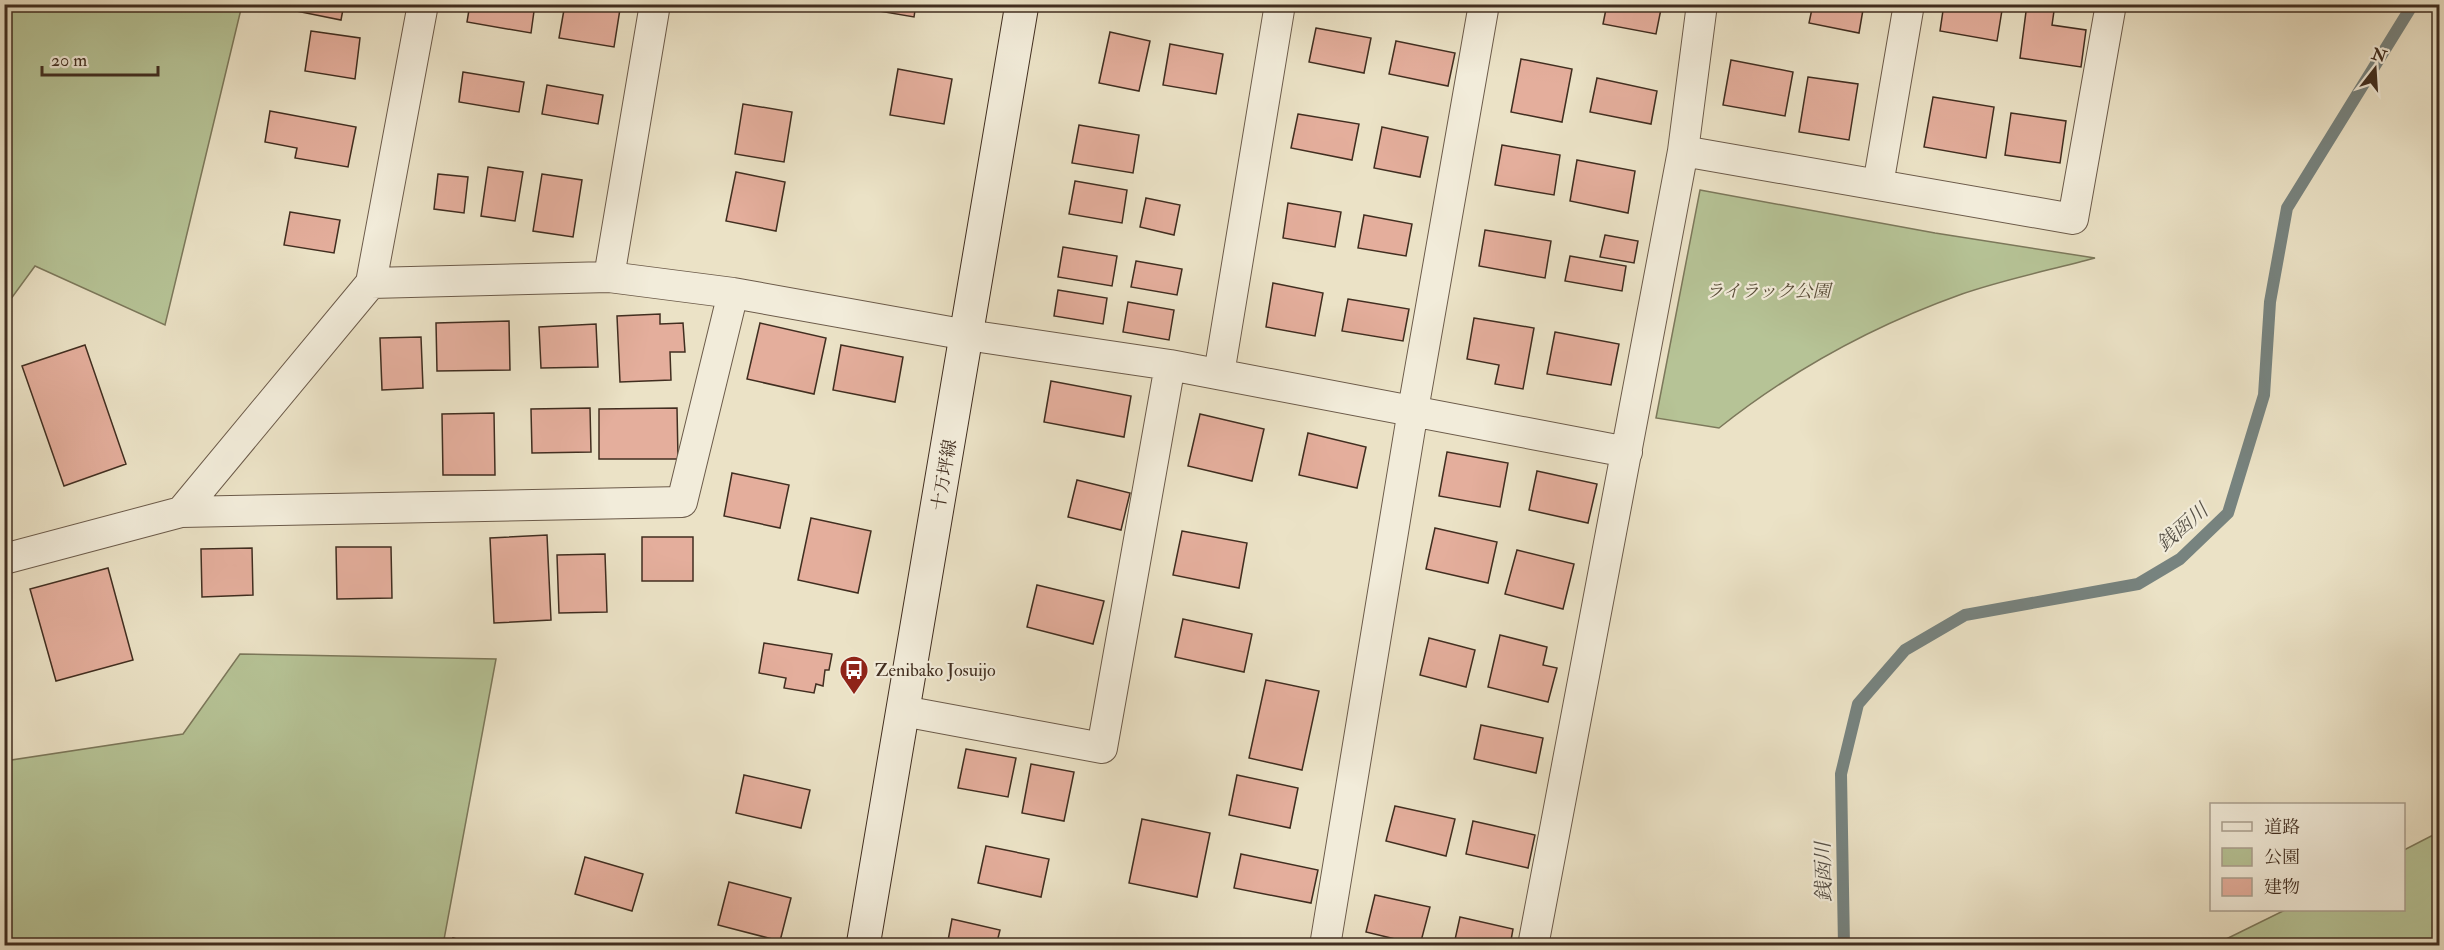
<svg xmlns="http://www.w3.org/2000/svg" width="2444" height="950" viewBox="0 0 2444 950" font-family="'IM FELL Double Pica','Noto Serif JP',serif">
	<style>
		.green { fill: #b6c396; stroke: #7c785b; stroke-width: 1.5 }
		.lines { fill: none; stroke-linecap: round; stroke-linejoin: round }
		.stream { stroke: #77837f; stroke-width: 12 }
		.building { fill: #e4ae9c; stroke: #412e20; stroke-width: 1.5 }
		.street-casing { stroke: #6c5b4a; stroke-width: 32 }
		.secondary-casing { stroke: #412e20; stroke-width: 35 }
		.street { stroke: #f2ecda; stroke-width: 30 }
		.secondary { stroke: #f2ecda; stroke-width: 33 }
		.labels { text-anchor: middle; stroke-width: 4.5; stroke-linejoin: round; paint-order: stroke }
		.park-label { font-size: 18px; font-style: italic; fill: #584c38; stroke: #f2ecda }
		.street-label { font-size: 18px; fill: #412e20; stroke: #f2ecda }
		.poi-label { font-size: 18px; fill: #412e20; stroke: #f2ecda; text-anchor: start }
		.water-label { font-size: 20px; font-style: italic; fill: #585248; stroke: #f2ecda }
	</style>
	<rect width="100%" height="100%" fill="#ebe2c6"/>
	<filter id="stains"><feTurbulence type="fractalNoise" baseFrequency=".00333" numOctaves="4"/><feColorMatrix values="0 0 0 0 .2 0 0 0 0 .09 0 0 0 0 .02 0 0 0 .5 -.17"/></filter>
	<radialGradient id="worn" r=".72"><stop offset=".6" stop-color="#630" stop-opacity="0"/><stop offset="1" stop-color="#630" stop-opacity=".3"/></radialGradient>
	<!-- green -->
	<path class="green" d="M5,4L242,5L165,325L35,266L5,307Z
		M1700,190L1935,233L2095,258C2051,270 2005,279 1962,294C1875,325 1792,370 1719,428L1656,418Z
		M240,654L496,659L443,945H5V761L183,734Z
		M2439,832V945H2214L2285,910H2404V850Z"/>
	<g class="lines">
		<!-- stream -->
		<path class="stream" d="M1844,946L1841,774L1858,704L1905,650L1965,615L2138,584L2180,559L2228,513L2264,395L2270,302L2287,208L2413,4"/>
	</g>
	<!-- building -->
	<path class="building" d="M292,4H344L341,20L291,10Z
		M470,4H535L531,33L467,22Z
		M565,4H590L620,9L614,47L559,38Z
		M856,4H916L914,17L855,7Z
		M1607,4H1662L1656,34L1603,24Z
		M1813,4H1864L1859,33L1809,23Z
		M1944,4H2003L1997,41L1940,31Z
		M2027,4H2055L2052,25L2086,30L2081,67L2020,58Z
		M1316,28L1371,38L1364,73L1309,62Z
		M311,31L360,38L355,79L305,71Z
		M1110,32L1150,41L1139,91L1099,83Z
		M1396,41L1455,53L1448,86L1389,74Z
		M1170,44L1223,54L1216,94L1163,85Z
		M1521,59L1572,69L1562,122L1511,112Z
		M1731,60L1793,72L1785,116L1723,105Z
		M898,69L952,79L944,124L890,115Z
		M463,72L524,82L519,112L459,102Z
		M1808,77L1858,84L1849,140L1799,132Z
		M1597,78L1657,91L1651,124L1590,112Z
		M547,85L603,95L598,124L542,114Z
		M1933,97L1994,107L1986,158L1924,147Z
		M743,104L792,112L784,162L735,154Z
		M270,111L356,127L348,167L295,158L297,148L265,142Z
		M2011,113L2066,121L2060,163L2005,155Z
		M1298,114L1359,124L1352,160L1291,148Z
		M1079,125L1139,135L1133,173L1072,163Z
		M1382,127L1428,137L1420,177L1374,168Z
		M1502,145L1560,155L1554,195L1495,185Z
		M1577,160L1635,171L1628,213L1570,201Z
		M488,167L523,172L515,221L481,216Z
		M736,172L785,182L776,231L726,221Z
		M438,174L468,177L464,213L434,209Z
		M542,174L582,180L573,237L533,231Z
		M1075,181L1127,190L1122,223L1069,214Z
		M1146,198L1180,205L1174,235L1140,227Z
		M1288,203L1341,212L1335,247L1283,238Z
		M290,212L340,220L334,253L284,245Z
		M1364,215L1412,224L1406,256L1358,248Z
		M1485,230L1551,241L1545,278L1479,266Z
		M1605,235L1638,241L1634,263L1600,257Z
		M1063,247L1117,256L1112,286L1058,277Z
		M1570,256L1626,266L1622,291L1565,281Z
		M1136,261L1182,269L1177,295L1131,287Z
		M1273,283L1323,293L1315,336L1266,327Z
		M1058,290L1107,298L1103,324L1054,316Z
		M1348,299L1409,309L1403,341L1342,331Z
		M1128,302L1174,310L1169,340L1123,332Z
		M660,314V324L683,323L685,352H670L671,380L620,382L617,316Z
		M1474,318L1534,328L1523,389L1495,384L1499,365L1467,359Z
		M509,321L510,370L437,371L436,323Z
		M760,323L826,338L814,394L747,379Z
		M596,324L598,367L541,368L539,327Z
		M1555,332L1619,344L1611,385L1547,374Z
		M421,337L423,388L382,390L380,338Z
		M85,345L126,464L64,486L22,366Z
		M841,345L903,357L895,402L833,390Z
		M1051,381L1131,396L1124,437L1044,422Z
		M590,408L591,452L532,453L531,409Z
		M677,408L678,459H599V409Z
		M494,413L495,475H443L442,414Z
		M1200,414L1264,429L1252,481L1188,466Z
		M1308,433L1366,447L1357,488L1299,475Z
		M1447,452L1508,463L1500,507L1439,496Z
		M1537,471L1597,484L1588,523L1529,510Z
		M732,473L789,485L780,528L724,516Z
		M1077,480L1130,493L1121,530L1068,517Z
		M811,518L871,531L858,593L798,580Z
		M1435,528L1497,542L1488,583L1426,569Z
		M1182,531L1247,543L1239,588L1173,575Z
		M547,535L551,620L494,623L490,538Z
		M642,537H693V581H642Z
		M336,547H391L392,598L337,599Z
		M252,548L253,595L202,597L201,549Z
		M1517,550L1574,564L1563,609L1505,594Z
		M605,554L607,612L559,613L557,555Z
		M108,568L133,660L56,681L30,589Z
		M1037,585L1104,601L1093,644L1027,627Z
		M1183,619L1252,634L1244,672L1175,657Z
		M1500,635L1547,647L1543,665L1557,668L1548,702L1488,687Z
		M1429,638L1475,650L1466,687L1420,675Z
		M764,643L832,654L829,670H825L823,686L816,684L814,693L784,688L786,678L759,673Z
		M1266,680L1319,691L1302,770L1249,758Z
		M1481,725L1543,738L1536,773L1474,759Z
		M966,749L1016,758L1008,797L958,788Z
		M1031,764L1074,772L1064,821L1022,813Z
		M744,775L810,790L801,828L736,813Z
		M1237,775L1298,788L1290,828L1229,815Z
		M1395,806L1455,819L1446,856L1386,841Z
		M1142,819L1210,833L1197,897L1129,883Z
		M1473,821L1535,835L1528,868L1466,854Z
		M986,846L1049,859L1041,897L978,883Z
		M1241,854L1318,870L1311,903L1234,888Z
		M585,857L643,874L632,911L575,894Z
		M729,882L791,898L780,941L718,925Z
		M1375,895L1430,907L1420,945L1366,932Z
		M1460,917L1513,929L1510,946L1454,944Z
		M952,919L1000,930L996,946H947Z
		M453,938L484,946H451Z"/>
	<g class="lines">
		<!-- street casing -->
		<g class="street-casing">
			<path id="street" d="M423,4L371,283L609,277L733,293L967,335L1170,365L1627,452
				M1683,151L2073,219L2111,4
				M1878,185L1909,4
				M609,277L655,4
				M1219,374L1280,4
				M181,512L371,283
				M4,559L181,512L682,502L733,293
				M903,711L1102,748L1170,365
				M1325,946L1413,410L1484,4
				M1533,946L1683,151L1702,4"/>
		</g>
		<!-- secondary casing -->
		<g class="secondary-casing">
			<path id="secondary" d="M863,946L1022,4"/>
		</g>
		<!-- street -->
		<use href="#street" class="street"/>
		<!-- secondary -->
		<use href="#secondary" class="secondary"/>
	</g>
	<!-- icons -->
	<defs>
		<g id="bus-pin" transform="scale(1.5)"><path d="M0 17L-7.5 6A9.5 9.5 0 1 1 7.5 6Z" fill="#8f2418" stroke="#f2ecda"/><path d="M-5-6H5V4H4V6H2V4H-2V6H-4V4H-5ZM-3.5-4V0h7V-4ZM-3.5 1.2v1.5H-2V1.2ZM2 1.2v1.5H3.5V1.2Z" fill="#fff"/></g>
	</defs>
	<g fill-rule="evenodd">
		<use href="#bus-pin" x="854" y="670"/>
	</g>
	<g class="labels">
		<!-- park labels -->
		<g class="park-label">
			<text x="1768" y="297">ライラック公園</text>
		</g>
		<!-- street labels -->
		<g class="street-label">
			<text transform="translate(944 475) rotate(-80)" y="6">十万坪線</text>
		</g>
		<!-- poi labels -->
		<g class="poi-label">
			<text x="875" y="676">Zenibako Josuijo</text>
		</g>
		<!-- water labels -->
		<g class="water-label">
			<text transform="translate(2182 527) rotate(-41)" y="7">銭函川</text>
			<text transform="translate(1823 872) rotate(-91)" y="7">銭函川</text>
		</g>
	</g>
	<!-- margin -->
	<rect width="2444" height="950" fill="none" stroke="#ebe2c6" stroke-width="24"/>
	<rect x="6" y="6" width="2432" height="938" fill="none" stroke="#412e20" stroke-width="3"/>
	<rect x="12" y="12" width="2420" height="926" fill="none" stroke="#412e20" stroke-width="1.5"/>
	<!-- legend -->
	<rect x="2210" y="803" width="195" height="108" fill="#f2ecda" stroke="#aba090" stroke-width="1.5"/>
	<rect x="2222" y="822" width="30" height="9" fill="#f2ecda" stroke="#aba090" stroke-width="1.5"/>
	<text x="2264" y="833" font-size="18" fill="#412e20">道路</text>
	<rect x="2222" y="848" width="30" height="18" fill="#b6c396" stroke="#aba090" stroke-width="1.5"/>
	<text x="2264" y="863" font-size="18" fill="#412e20">公園</text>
	<rect x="2222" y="878" width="30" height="18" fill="#e4ae9c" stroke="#aba090" stroke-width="1.5"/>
	<text x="2264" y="893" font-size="18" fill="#412e20">建物</text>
	<!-- north arrow -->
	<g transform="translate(2375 69) rotate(17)" stroke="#f2ecda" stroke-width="4.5" paint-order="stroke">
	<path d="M0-4.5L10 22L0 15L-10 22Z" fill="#412e20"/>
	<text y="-9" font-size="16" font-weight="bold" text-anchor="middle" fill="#412e20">N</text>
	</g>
	<!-- scale -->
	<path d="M42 66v9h116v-9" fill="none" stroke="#412e20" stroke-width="3"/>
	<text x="51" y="66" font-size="18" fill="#412e20" stroke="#f2ecda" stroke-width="4.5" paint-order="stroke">20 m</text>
	<rect width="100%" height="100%" filter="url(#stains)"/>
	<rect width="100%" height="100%" fill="url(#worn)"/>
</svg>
